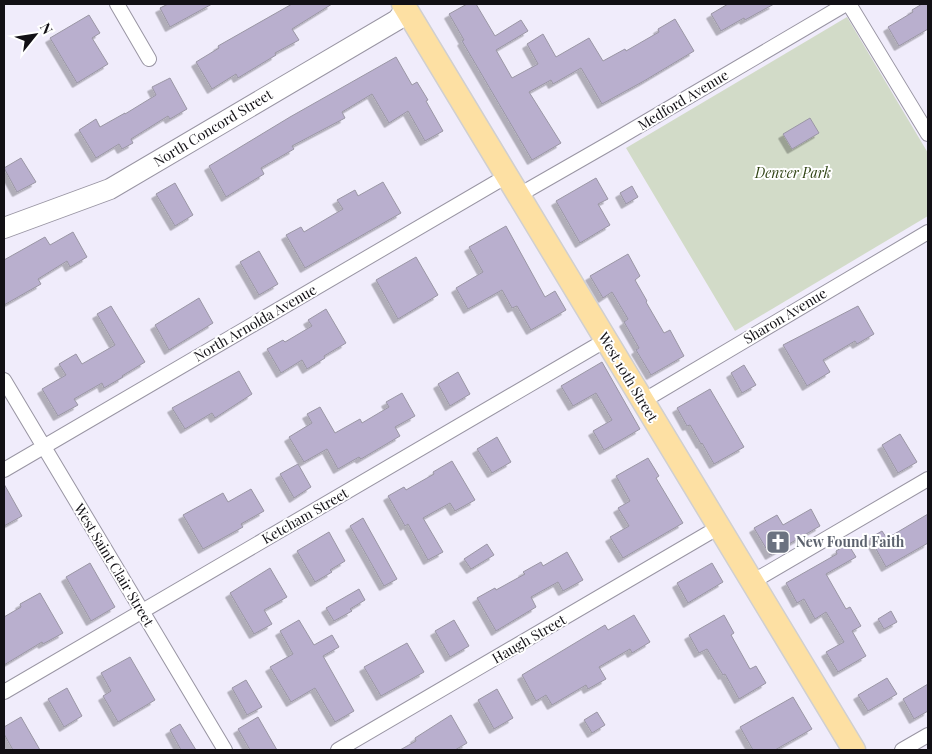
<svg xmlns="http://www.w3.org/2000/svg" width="932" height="754" viewBox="0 0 932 754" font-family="'Playfair Display',serif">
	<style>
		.green { fill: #d2dbc8 }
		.building { fill: #b9afce; stroke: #9a96a4; filter: url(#shadow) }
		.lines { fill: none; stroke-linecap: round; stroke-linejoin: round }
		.street-casing { stroke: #9995a3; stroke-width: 16 }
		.secondary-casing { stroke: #9995a3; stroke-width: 22 }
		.primary-casing { stroke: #d0cfd0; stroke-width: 25 }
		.street { stroke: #fff; stroke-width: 14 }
		.secondary { stroke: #fff; stroke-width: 20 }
		.primary { stroke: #fde0a3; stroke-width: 22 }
		.labels { text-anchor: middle; stroke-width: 4; stroke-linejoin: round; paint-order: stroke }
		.street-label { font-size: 14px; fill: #121015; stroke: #fff }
		.park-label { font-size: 14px; font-style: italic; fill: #2f4313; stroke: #fff }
		.worship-label { font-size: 14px; font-weight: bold; fill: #5b616d; stroke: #fff; text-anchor: start }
	</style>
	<defs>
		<filter id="shadow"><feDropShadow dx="-4.5" dy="4.5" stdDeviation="0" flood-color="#0004"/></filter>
	</defs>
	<rect width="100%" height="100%" fill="#f0ecfb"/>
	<!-- green -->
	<path class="green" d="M847,17L928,153V216L735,331L626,148Z"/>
	<!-- building -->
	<path class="building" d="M168,4H212L170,27L160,8Z
		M292,4H332L292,29L299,40L275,53L276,55L238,78L236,74L212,89L196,62L219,48L218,46Z
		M467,4H476L495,36L521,20L528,31L496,50L512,78L538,64L527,44L543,34L556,57L589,38L603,61L625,49L626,51L659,32L658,29L675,19L694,51L644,81L602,104L581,68L553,84L551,80L529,92L561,143L532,160L462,41L464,40L449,14Z
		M728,4H774L745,20L744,18L721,31L711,14Z
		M922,4H928V29L899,46L888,27L913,12L912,10Z
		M89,15L100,33L92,38L108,64L77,83L50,38Z
		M396,57L412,85L417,82L428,100L426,101L443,131L425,141L408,111L389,123L372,94L342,112L345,118L292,146L294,149L261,168L264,174L226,197L209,166L290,117Z
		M170,78L187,109L170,119L168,116L131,139L133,143L122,149L119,144L96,158L79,130L96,119L100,127L125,113V114L156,95L152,87Z
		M810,118L819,133L792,149L783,134Z
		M21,158L36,182L17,192L4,168Z
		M596,178L608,199L598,204L610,225L580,243L556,201Z
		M383,182L401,213L305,268L286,235L301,227L304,232L343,209L337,200L355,190L358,196Z
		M175,183L193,215L175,226L156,194Z
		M632,186L638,197L626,204L620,193Z
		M506,226L545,297L555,291L566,310L531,330L517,306L512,308L502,290L468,309L456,288L483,272L469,247Z
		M73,232L87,257L70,267L67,261L38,279L41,284L4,305V260L45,237L50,245Z
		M259,251L278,284L259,295L240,262Z
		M628,254L640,276L635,280L647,301L646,302L664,333L670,330L684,356L651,375L636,350L639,348L624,322L628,319L612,292L603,298L590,276Z
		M416,257L438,295L398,319L376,280Z
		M199,298L213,323L169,350L155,325Z
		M111,306L145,362L122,376L123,377L104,388L102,383L74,399L78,405L58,416L42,389L66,375L59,364L76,354L82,364L115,345L97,314Z
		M858,306L874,334L857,344L855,341L823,360L830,372L807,386L783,345Z
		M326,309L346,343L324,356L325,358L307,369L302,360L281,373L267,349L283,340L285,342L312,326L308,320Z
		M602,362L640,429L604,450L593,431L612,420L596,393L573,406L561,386Z
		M744,365L756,385L742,393L731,373Z
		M239,371L252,394L215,418L212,413L185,429L172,408Z
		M458,372L470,394L450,406L438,384Z
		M710,389L744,447L714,464L702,443L701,444L690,425L687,426L677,408Z
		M402,393L415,416L395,427L400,436L361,459L359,457L338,469L327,449L304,462L289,437L312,423L307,414L320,407L335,433L360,419L362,423L389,407L386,402Z
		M900,434L917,462L898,473L882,445Z
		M497,437L511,462L492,473L477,449Z
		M648,458L659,476L656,478L683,523L623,558L610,537L629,526L618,508L630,501L616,476Z
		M452,461L475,500L455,511L450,503L423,518L443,552L428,560L408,524L405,526L388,496L404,487L406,490L434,474L433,472Z
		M298,464L311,487L294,498L280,474Z
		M4,484L22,516L4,526Z
		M251,489L264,511L241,524L243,527L203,549L183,515L223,493L228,502Z
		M811,509L820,526L770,555L754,528L777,515L783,525Z
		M928,514V543L886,567L870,538L882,531L886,537L890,534L891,536Z
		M363,518L397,579L384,586L350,526Z
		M329,532L345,561L330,570L332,572L315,582L297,551Z
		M487,544L494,555L471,569L464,559Z
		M848,544L856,557L826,574L846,609L850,607L861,626L852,631L866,656L838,672L826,652L844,642L826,612L815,619L804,599L797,603L786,583L837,554L836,551Z
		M567,552L583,580L563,591L558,582L531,597L536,607L496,631L477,598L495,588L496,590L525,574L523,572L541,562L543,566Z
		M90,563L115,607L91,621L66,577Z
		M712,563L723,582L688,603L677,583Z
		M270,568L287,597L264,610L272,624L254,634L230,593Z
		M359,589L365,600L350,609L352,611L334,621L326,608Z
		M40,593L63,633L43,644L42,642L4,665V617L21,607L20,604Z
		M891,611L897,622L884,629L878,619Z
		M634,615L650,642L632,653L630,649L599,667L606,679L588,689L586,685L552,705L546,695L536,701L522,675L605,625L608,630Z
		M724,615L734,633L731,635L750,669L756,666L766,683L739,699L725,674L723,675L707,649L699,653L689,635Z
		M299,620L314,645L332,635L339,647L323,656L354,711L335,722L315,688L291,702L270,667L293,654L280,631Z
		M454,620L469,646L450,657L435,631Z
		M407,643L424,672L381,696L364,667Z
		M130,657L155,700L118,722L103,696L111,691L101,673Z
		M887,678L897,694L868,711L858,695Z
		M246,680L262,707L247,715L232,688Z
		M928,684V711L914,719L903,699Z
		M67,688L82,716L64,727L48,699Z
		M497,689L513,718L494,729L478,700Z
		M793,697L812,729L775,750H753L740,727Z
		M597,712L605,725L592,733L584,720Z
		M451,715L467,743L455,750H400L416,741L415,738Z
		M21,717L40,750H13L4,734V727Z
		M258,717L277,750H250L238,729Z
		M180,724L196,750H181L170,730Z"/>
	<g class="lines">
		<!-- street casing -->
		<g class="street-casing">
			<path id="street" d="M117,4L149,59
				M849,4L928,134
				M519,195L615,140L846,4
				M4,380L225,750
				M643,401L928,232
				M4,470L507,176
				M752,582L928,479
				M4,692L606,340
				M338,750L719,527
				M902,750L928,735"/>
		</g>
		<!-- secondary casing -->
		<g class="secondary-casing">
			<path id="secondary" d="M4,228L110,189L397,20L402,14L405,4"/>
		</g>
		<!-- primary casing -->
		<g class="primary-casing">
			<path id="primary" d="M403,4L854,750"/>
		</g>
		<!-- street -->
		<use href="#street" class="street"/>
		<!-- secondary -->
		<use href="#secondary" class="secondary"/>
		<!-- primary -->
		<use href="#primary" class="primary"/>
	</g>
	<!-- icons -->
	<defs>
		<g id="church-square" transform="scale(1.25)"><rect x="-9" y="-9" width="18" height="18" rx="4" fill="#6b7280" stroke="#fff"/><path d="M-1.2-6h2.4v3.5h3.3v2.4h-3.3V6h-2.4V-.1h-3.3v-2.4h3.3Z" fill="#fff"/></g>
	</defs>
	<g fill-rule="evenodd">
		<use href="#church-square" x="778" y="542"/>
	</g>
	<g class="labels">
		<!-- street labels -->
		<g class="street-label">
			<text transform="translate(683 100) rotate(-31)" y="5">Medford Avenue</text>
			<text transform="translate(213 128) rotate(-31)" y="5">North Concord Street</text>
			<text transform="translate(785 316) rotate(-31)" y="5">Sharon Avenue</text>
			<text transform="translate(255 323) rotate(-30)" y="5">North Arnolda Avenue</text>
			<text transform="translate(628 377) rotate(59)" y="5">West 10th Street</text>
			<text transform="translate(305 516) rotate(-30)" y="5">Ketcham Street</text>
			<text transform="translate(114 565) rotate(59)" y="5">West Saint Clair Street</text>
			<text transform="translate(529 639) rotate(-30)" y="5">Haugh Street</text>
		</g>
		<!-- park labels -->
		<g class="park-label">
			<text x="793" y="178">Denver Park</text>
		</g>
		<!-- worship labels -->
		<g class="worship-label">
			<text x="796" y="547">New Found Faith</text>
		</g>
	</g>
	<!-- border -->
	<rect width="932" height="754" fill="none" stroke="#121015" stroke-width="10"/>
	<!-- north arrow -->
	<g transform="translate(35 35) rotate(60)" stroke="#ffffff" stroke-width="4" paint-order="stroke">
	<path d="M0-4L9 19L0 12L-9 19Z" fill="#121015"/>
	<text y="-8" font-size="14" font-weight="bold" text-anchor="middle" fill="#121015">N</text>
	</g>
</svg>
